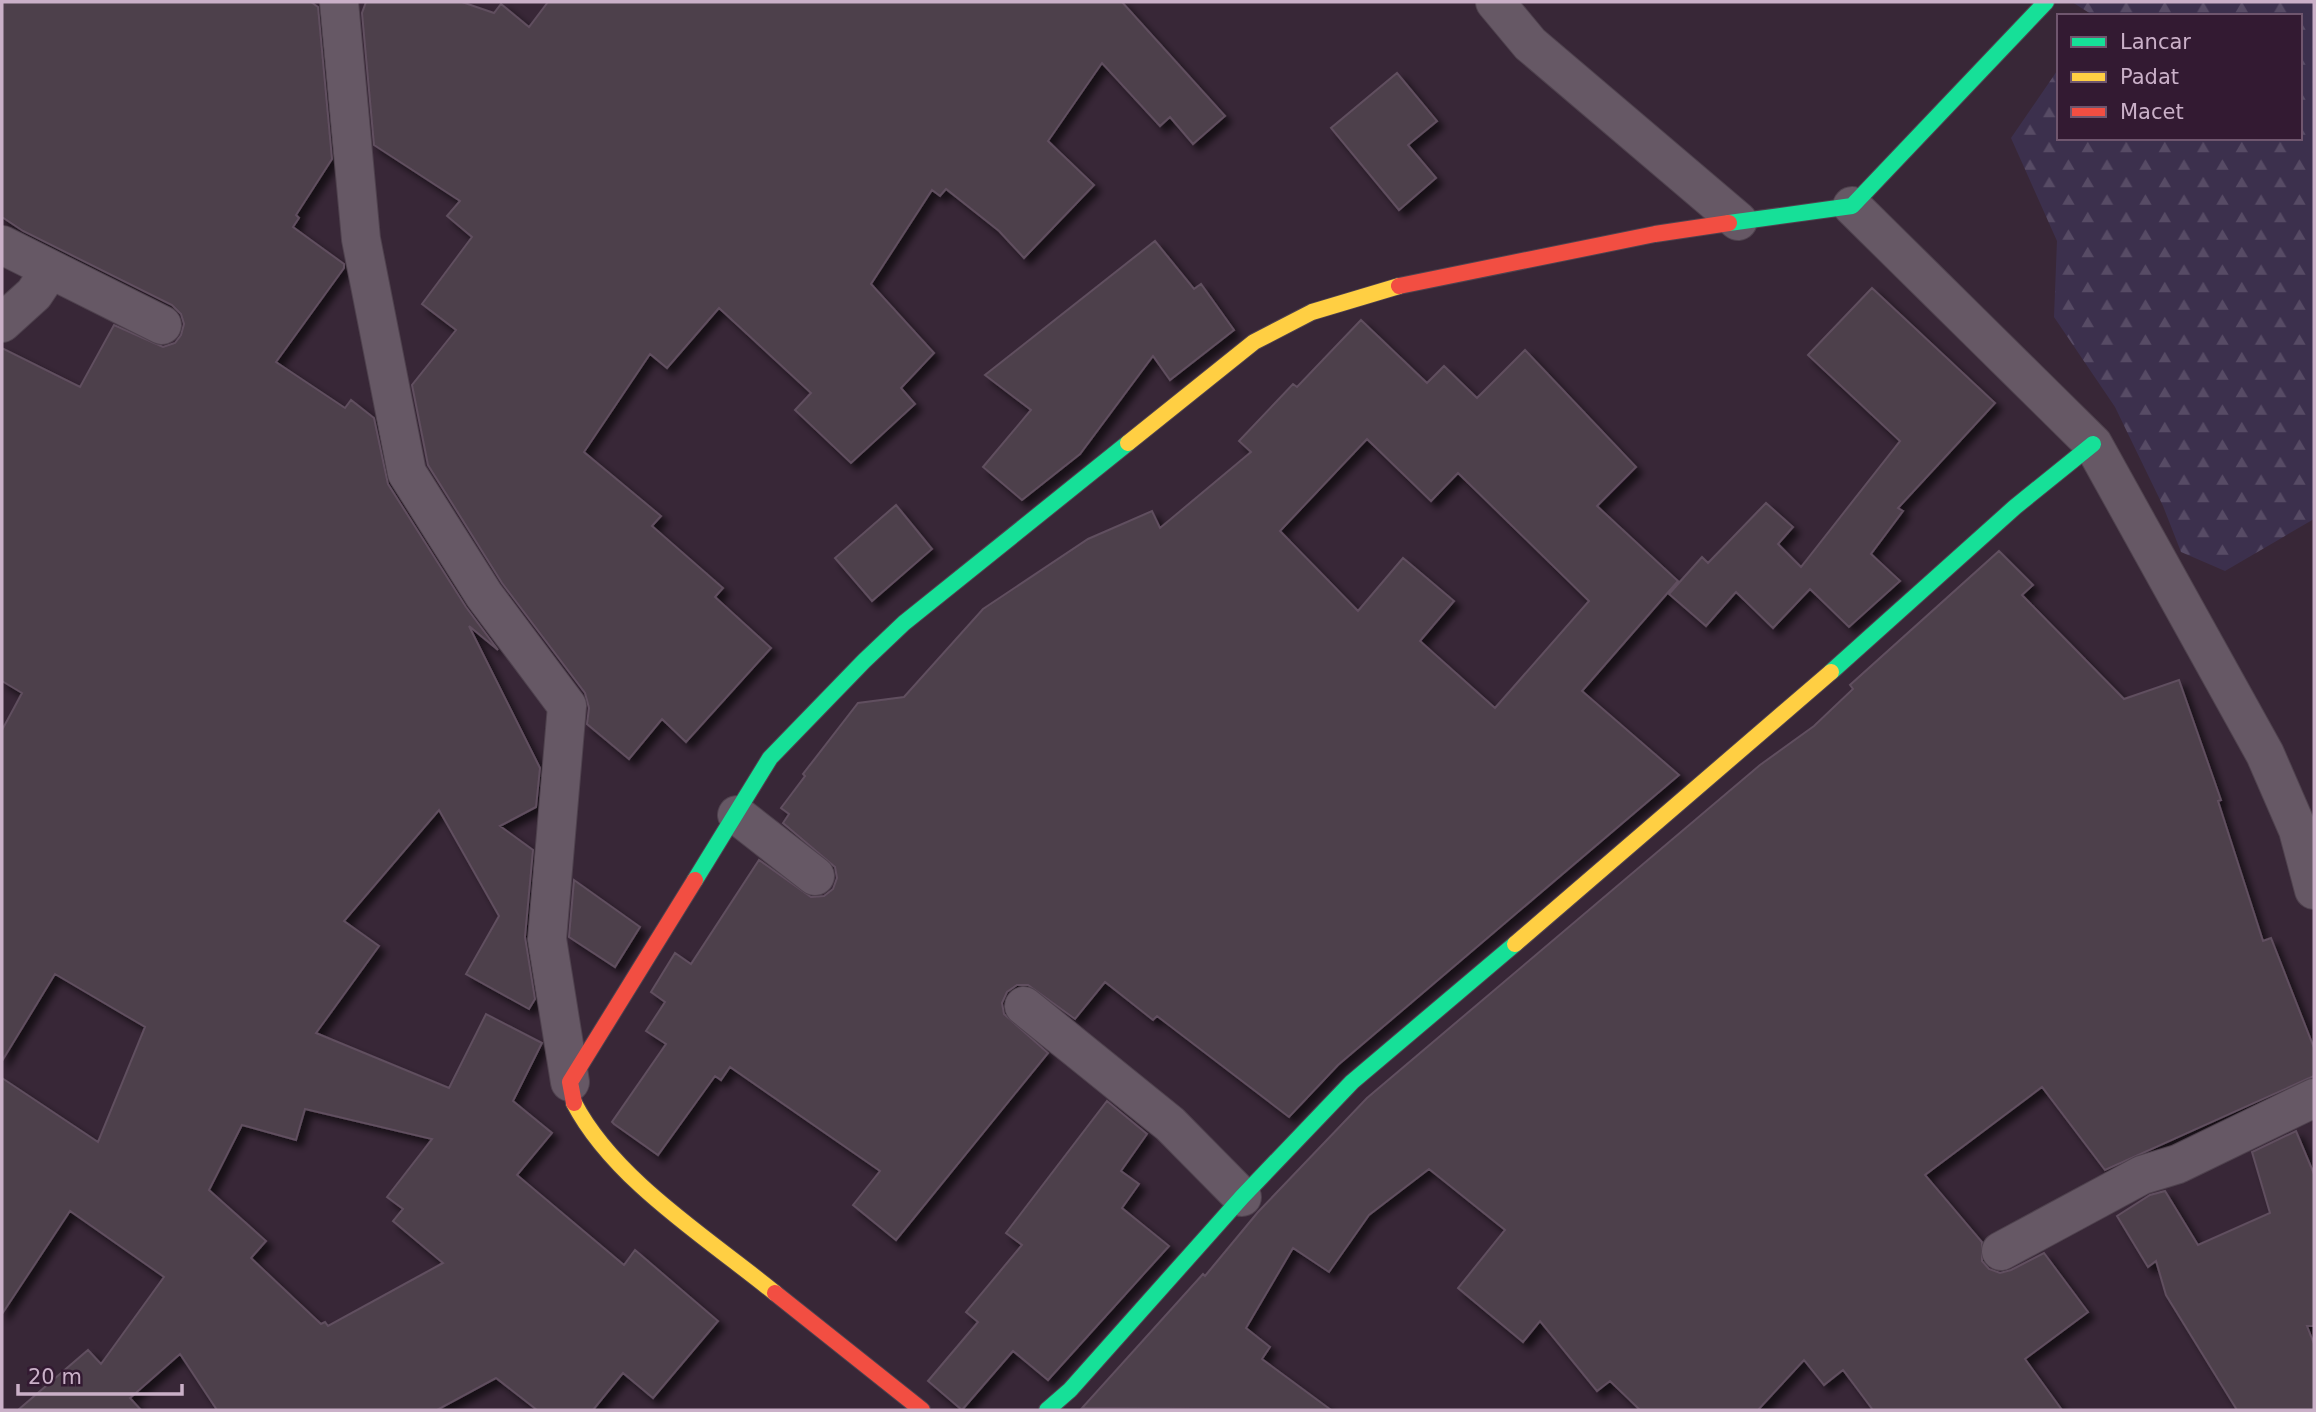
<svg xmlns="http://www.w3.org/2000/svg" width="2316" height="1412" viewBox="0 0 2316 1412" font-family="'DejaVu Sans',sans-serif">
	<style>
		.forest { fill: url(#forest-firs) }
		.building { fill: #4e3f4c; stroke: #604f5f; stroke-width: 2; fill-rule: evenodd; filter: url(#shadow) }
		.lines { fill: none; stroke-linecap: round; stroke-linejoin: round }
		.street-casing { stroke: #4f424e; stroke-width: 40 }
		.fast-casing { stroke: #4f424e; stroke-width: 18 }
		.slow-casing { stroke: #4f424e; stroke-width: 18 }
		.jam-casing { stroke: #4f424e; stroke-width: 18 }
		.street { stroke: #665865; stroke-width: 38 }
		.fast { stroke: #16e098; stroke-width: 16 }
		.slow { stroke: #ffcf43; stroke-width: 16 }
		.jam { stroke: #f24e42; stroke-width: 16 }
	</style>
	<defs>
		<pattern id="forest-firs" width="22" height="20" patternUnits="userSpaceOnUse" patternTransform="scale(1.75)"><rect width="22" height="20" fill="#3c304d"/><path d="M5 1l3.5 6h-7zM16 11l3.5 6h-7z" fill="#574b65"/></pattern>
		<filter id="shadow"><feDropShadow dx="6" dy="6" stdDeviation="3.5" flood-color="#0009"/></filter>
	</defs>
	<rect width="100%" height="100%" fill="#382737"/>
	<!-- forest -->
	<path class="forest" d="M2072,2H2314V519L2225,571L2181,552L2163,506L2115,407L2054,317L2057,241L2011,138L2059,68V138H2300V16H2094Z"/>
	<!-- building -->
	<path class="building" d="M2,2H311L318,7L332,159L296,215L299,218L293,227L344,264V268L276,362L345,408L351,400L374,418L388,484L466,607L498,650L469,626L540,768L536,807L500,826L533,850L525,937L535,999L529,1009L466,974L499,916L439,810L344,921L379,946L316,1033L449,1088L486,1014L542,1043L513,1101L552,1133L517,1175L624,1265L635,1250L718,1321L653,1398L623,1373L593,1410H537L496,1378L437,1410H217L180,1354L130,1398L141,1410H18L88,1350L101,1364L164,1277L70,1211L2,1314V1078L98,1142L145,1027L55,974L2,1061V730L22,693L2,681V348L80,387L114,325L163,347L175,343L181,335L184,324L181,314L172,305L23,231L2,217ZM305,1109L432,1139L387,1197L403,1209L393,1221L443,1263L328,1326L325,1322L321,1324L251,1258L266,1241L209,1190L242,1125L296,1140Z
		M366,2H462L494,13L501,4L529,27L548,2H1122L1225,116L1193,144L1170,117L1160,126L1102,63L1048,141L1094,185L1024,258L999,231L946,189L940,196L932,190L871,284L934,353L901,388L915,404L851,463L795,410L811,393L719,308L667,368L650,354L584,452L661,516L652,526L723,588L715,597L771,648L686,742L662,719L629,759L587,724L589,708L585,693L502,583L428,465L412,385L456,330L422,304L472,237L447,216L460,201L374,145L362,13Z
		M1397,73L1437,121L1408,145L1436,178L1399,210L1331,128Z
		M1155,241L1194,289L1201,284L1234,330L1170,380L1153,356L1080,454L1022,500L983,467L1031,410L985,375Z
		M1872,288L1995,403L1898,508L1903,511L1871,554L1900,581L1849,627L1810,589L1773,628L1736,592L1706,626L1669,594L1702,557L1708,563L1766,503L1793,527L1778,544L1801,567L1900,441L1808,355Z
		M1361,320L1427,383L1444,366L1477,398L1525,350L1636,467L1597,506L1678,581L1582,691L1679,775L1338,1065L1289,1117L1157,1016L1153,1020L1105,982L1075,1019L1028,985H1017L1007,992L1002,1003L1004,1014L1048,1053L896,1240L853,1205L880,1171L730,1067L721,1080L715,1076L658,1155L614,1124L612,1122L666,1044L646,1031L665,1002L651,992L675,953L691,964L759,860L811,897L824,896L833,889L837,878L835,867L783,823L789,814L781,808L805,776L803,774L858,703L904,697L983,609L1088,539L1152,511L1160,528L1251,452L1239,441L1293,384L1297,387ZM1367,439L1431,501L1458,473L1589,601L1495,708L1420,641L1454,601L1403,558L1358,611L1280,531Z
		M896,505L932,549L872,601L835,558Z
		M1999,551L2033,585L2022,595L2124,699L2179,680L2221,800L2218,801L2263,941L2271,938L2314,1048V1076L2105,1170L2042,1087L1925,1175L1982,1242V1261L1989,1269L2000,1273L2011,1270L2044,1253L2088,1312L2025,1359L2062,1410H1873L1843,1370L1824,1385L1804,1360L1758,1410H1640L1610,1381L1597,1391L1540,1321L1523,1342L1458,1288L1505,1230L1429,1169L1369,1215L1329,1272L1293,1248L1246,1328L1270,1347L1262,1359L1331,1410L1082,1408L1203,1274L1205,1276L1258,1212L1367,1098L1760,765L1814,726L1853,689L1850,685Z
		M574,880L640,927L615,967L569,937Z
		M1107,1101L1147,1134L1121,1171L1139,1184L1122,1208L1169,1246L1048,1380L1013,1351L962,1410L928,1381L978,1322L966,1312L1022,1245L1006,1233Z
		M2296,1131L2314,1174V1326H2307L2314,1344V1410H2237L2166,1295L2156,1261L2148,1267L2117,1216L2150,1195L2165,1191L2198,1245L2270,1213L2252,1152Z"/>
	<g class="lines">
		<!-- street casing -->
		<g class="street-casing">
			<path id="street" d="M339,2L361,239L407,473L484,595L567,706L547,939L570,1082
				M1495,2L1530,44L1738,221
				M1852,206L2093,444L2265,754L2298,830L2314,890
				M2,245L162,325
				M2,323L34,294L50,270
				M737,815L815,876
				M1024,1006L1170,1124L1242,1197
				M2001,1251L2142,1175L2178,1164L2314,1098"/>
		</g>
		<!-- fast casing -->
		<g class="fast-casing">
			<path id="fast" d="M1729,223L1852,206L2046,2
				M1831,672L2015,507L2093,444
				M695,880L770,758L864,661L904,623L1128,443
				M1047,1410L1070,1390L1242,1197L1352,1082L1515,944"/>
		</g>
		<!-- slow casing -->
		<g class="slow-casing">
			<path id="slow" d="M1128,443L1254,342L1312,312L1399,286
				M1515,944L1831,672
				M574,1103C614,1180 709,1239 775,1293"/>
		</g>
		<!-- jam casing -->
		<g class="jam-casing">
			<path id="jam" d="M1399,286L1655,234L1729,223
				M574,1103L570,1082L695,880
				M775,1293L922,1410"/>
		</g>
		<!-- street -->
		<use href="#street" class="street"/>
		<!-- fast -->
		<use href="#fast" class="fast"/>
		<!-- slow -->
		<use href="#slow" class="slow"/>
		<!-- jam -->
		<use href="#jam" class="jam"/>
	</g>
	<!-- border -->
	<rect width="2316" height="1412" fill="none" stroke="#cab0c8" stroke-width="7"/>
	<!-- legend -->
	<rect x="2057" y="14" width="245" height="126" fill="#331a32" stroke="#6f566e" stroke-width="2"/>
	<rect x="2071" y="37" width="35" height="10" fill="#16e098" stroke="#6f566e" stroke-width="2"/>
	<text x="2120" y="49" font-size="21" fill="#cab0c8">Lancar</text>
	<rect x="2071" y="72" width="35" height="10" fill="#ffcf43" stroke="#6f566e" stroke-width="2"/>
	<text x="2120" y="84" font-size="21" fill="#cab0c8">Padat</text>
	<rect x="2071" y="107" width="35" height="10" fill="#f24e42" stroke="#6f566e" stroke-width="2"/>
	<text x="2120" y="119" font-size="21" fill="#cab0c8">Macet</text>
	<!-- scale -->
	<path d="M18 1384v10h164v-10" fill="none" stroke="#cab0c8" stroke-width="3.5"/>
	<text x="28" y="1384" font-size="21" fill="#cab0c8" stroke="#331a32" stroke-width="5" paint-order="stroke">20 m</text>
</svg>
